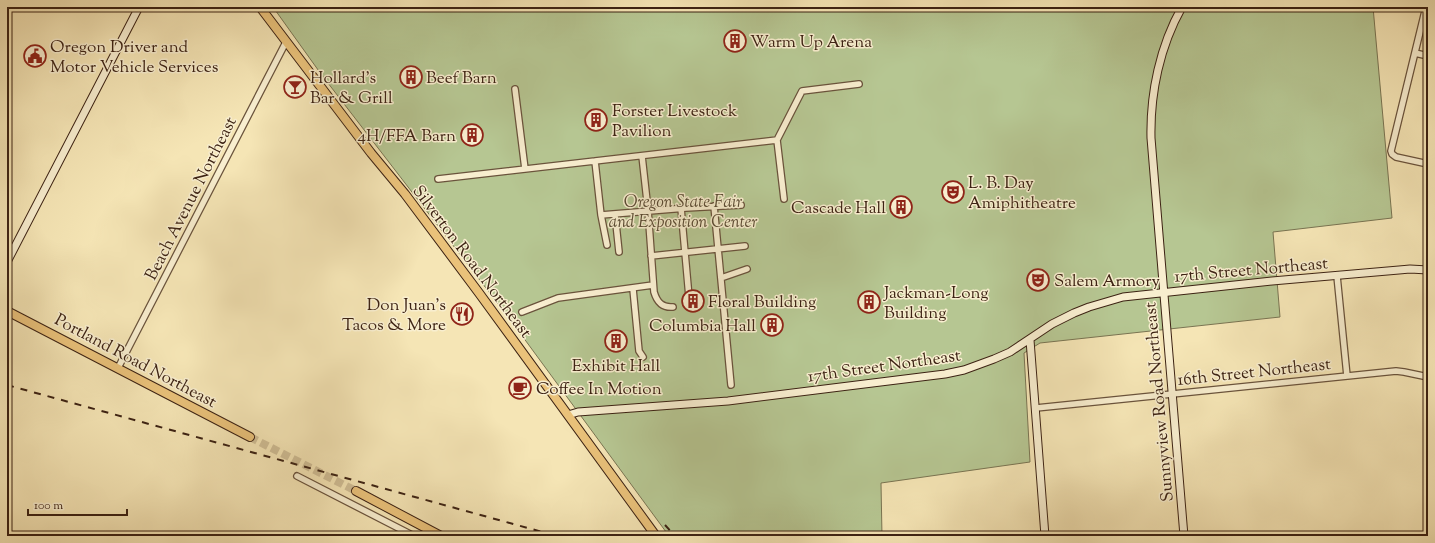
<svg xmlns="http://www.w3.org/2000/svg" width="1435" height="543" viewBox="0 0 1435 543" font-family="'Sorts Mill Goudy',serif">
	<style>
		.green { fill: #b6c692; stroke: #797452 }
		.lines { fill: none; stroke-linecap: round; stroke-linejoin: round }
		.primary-tunnel { stroke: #d0be95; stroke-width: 8; stroke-dasharray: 8 4; stroke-linecap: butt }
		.street-casing { stroke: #6a533c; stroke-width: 8 }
		.secondary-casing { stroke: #3c2213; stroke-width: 9 }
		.primary-casing { stroke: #3c2213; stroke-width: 10 }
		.street { stroke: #f8eecf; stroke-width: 5.5 }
		.secondary { stroke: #f8eecf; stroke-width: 7 }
		.primary { stroke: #eac27a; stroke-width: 8 }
		.rail { stroke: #3c2213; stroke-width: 2; stroke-dasharray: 7 7; stroke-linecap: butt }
		.labels { text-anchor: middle; stroke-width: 3; stroke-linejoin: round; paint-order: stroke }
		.poi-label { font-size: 17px; fill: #3c2213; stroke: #f8eecf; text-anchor: start }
		.street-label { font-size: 17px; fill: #3c2213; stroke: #f8eecf }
		.park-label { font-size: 17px; font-style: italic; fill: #5a4b33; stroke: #f8eecf }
	</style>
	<rect width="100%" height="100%" fill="#f5e5b5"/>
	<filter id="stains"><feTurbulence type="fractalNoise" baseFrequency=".005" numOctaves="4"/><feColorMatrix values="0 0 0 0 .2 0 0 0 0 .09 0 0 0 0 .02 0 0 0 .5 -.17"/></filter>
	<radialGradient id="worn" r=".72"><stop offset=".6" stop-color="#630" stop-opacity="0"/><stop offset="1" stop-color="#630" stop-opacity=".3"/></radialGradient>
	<!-- green -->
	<path class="green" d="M273,7H1373L1392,218L1273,232L1280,317L1040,343L1024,353L1030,462L881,483L882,536H669L509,318L321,74Z"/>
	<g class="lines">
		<!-- primary-tunnel -->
		<path class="primary-tunnel" d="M250,437L356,491"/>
		<!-- street casing -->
		<g class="street-casing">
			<path id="street" d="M1426,7L1391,151L1392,154L1396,157L1428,164
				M1415,53L1428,56
				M515,89L525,169
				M642,156L648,210L654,292C657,302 662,308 673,307
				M595,161L601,215L686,208L741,205
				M438,179L777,140
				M784,199L777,140L802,91L859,84
				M714,206L731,385
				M681,208L689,297
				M615,214L619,252
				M601,215L607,245
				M651,256L745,246
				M1337,276L1347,376
				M721,278L747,269
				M633,289L639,351L643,357
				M522,312L558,298L653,285
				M118,368L286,42
				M1036,408L1396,371L1404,372L1428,377
				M297,476L414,536"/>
		</g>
		<!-- secondary casing -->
		<g class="secondary-casing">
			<path id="secondary" d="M1182,7C1160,46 1150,93 1151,138L1184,536
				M7,262L139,7
				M1030,340L1045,536
				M568,415L578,412L728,401L945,374L964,370L994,359L1010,352L1052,324L1074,313L1089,307L1123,297L1272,281L1399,270L1410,269L1428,270"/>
		</g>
		<!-- primary casing -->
		<g class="primary-casing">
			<path id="primary" d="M260,7L371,153L405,194L479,293L656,536
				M7,311L250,437
				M356,491L441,536"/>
		</g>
		<!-- street -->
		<use href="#street" class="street"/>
		<!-- secondary -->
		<use href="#secondary" class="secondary"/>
		<!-- primary -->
		<use href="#primary" class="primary"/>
		<!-- rail -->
		<path class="rail" d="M7,385L557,536
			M665,525L675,536"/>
	</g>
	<!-- icons -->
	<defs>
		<g id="building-ring" transform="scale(1.15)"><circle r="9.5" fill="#f8eecf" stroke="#8f2418" stroke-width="1.5"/><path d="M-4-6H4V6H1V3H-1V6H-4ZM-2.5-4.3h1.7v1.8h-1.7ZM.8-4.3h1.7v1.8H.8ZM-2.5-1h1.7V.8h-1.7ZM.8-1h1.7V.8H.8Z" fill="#8f2418"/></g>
		<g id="civic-ring" transform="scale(1.15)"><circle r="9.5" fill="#f8eecf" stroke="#8f2418" stroke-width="1.5"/><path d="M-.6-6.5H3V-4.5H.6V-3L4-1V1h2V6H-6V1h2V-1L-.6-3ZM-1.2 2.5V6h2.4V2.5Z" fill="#8f2418"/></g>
		<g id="bar-ring" transform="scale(1.15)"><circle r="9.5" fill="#f8eecf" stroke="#8f2418" stroke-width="1.5"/><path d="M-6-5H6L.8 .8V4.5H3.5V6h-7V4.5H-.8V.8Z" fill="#8f2418"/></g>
		<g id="theatre-ring" transform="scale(1.15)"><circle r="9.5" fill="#f8eecf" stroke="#8f2418" stroke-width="1.5"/><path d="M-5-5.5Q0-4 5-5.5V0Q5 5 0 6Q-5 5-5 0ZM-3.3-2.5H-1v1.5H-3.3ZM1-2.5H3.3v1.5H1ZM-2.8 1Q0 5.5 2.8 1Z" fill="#8f2418"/></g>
		<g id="restaurant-ring" transform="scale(1.15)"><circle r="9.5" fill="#f8eecf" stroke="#8f2418" stroke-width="1.5"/><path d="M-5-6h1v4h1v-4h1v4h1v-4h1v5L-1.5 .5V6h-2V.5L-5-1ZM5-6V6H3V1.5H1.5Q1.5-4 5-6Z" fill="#8f2418"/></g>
		<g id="cafe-ring" transform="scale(1.15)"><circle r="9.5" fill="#f8eecf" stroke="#8f2418" stroke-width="1.5"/><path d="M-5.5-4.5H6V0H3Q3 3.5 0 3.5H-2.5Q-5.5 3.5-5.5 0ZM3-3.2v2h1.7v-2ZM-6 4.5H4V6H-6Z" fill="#8f2418"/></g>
	</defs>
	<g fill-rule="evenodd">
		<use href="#building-ring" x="735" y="41"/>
		<use href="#civic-ring" x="35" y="56"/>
		<use href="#building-ring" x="411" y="77"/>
		<use href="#bar-ring" x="295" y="87"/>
		<use href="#building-ring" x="596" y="120"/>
		<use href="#building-ring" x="472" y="135"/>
		<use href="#theatre-ring" x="953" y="192"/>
		<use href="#building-ring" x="901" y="207"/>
		<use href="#theatre-ring" x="1038" y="280"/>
		<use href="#building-ring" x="693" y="301"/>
		<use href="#building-ring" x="869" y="302"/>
		<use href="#restaurant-ring" x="462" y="314"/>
		<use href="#building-ring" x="772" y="325"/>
		<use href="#building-ring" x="616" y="341"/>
		<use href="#cafe-ring" x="520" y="388"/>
	</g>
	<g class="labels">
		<!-- poi labels -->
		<g class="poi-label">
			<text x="750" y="47">Warm Up Arena</text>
			<text x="50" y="52">Oregon Driver and<tspan x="50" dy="20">Motor Vehicle Services</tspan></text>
			<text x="310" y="83">Hollard's<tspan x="310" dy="20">Bar &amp; Grill</tspan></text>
			<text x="426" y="83">Beef Barn</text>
			<text x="612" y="116">Forster Livestock<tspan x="612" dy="20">Pavilion</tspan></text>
			<text x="456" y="141" text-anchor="end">4H/FFA Barn</text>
			<text x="968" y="188">L. B. Day<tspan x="968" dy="20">Amiphitheatre</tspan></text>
			<text x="886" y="213" text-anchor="end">Cascade Hall</text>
			<text x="1054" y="286">Salem Armory</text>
			<text x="884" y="298">Jackman-Long<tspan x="884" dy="20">Building</tspan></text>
			<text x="708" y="307">Floral Building</text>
			<text x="446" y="310" text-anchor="end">Don Juan's<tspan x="446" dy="20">Tacos &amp; More</tspan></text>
			<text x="756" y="331" text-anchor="end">Columbia Hall</text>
			<text x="616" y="371" text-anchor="middle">Exhibit Hall</text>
			<text x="536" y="394">Coffee In Motion</text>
		</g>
		<!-- street labels -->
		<g class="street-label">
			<text transform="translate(190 198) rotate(-63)" y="6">Beach Avenue Northeast</text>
			<text transform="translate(473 261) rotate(53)" y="6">Silverton Road Northeast</text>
			<text transform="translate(1251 269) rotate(-5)" y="6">17th Street Northeast</text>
			<text transform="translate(136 360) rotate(28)" y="6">Portland Road Northeast</text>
			<text transform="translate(884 365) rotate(-8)" y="6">17th Street Northeast</text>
			<text transform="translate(1254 371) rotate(-6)" y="6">16th Street Northeast</text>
			<text transform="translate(1158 402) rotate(-95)" y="6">Sunnyview Road Northeast</text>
		</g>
		<!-- park labels -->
		<g class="park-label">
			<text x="683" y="207">Oregon State Fair<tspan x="683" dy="20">and Exposition Center</tspan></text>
		</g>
	</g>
	<!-- margin -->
	<rect width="1435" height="543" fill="none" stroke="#f5e5b5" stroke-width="24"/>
	<rect x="8" y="8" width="1419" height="527" fill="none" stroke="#3c2213" stroke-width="2"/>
	<rect x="12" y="12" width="1411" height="519" fill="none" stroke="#3c2213"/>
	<!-- scale -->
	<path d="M28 509v6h99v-6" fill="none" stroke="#3c2213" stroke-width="2"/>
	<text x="34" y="509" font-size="12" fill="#3c2213" stroke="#f8eecf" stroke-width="3" paint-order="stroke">100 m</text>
	<rect width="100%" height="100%" filter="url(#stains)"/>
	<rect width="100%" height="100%" fill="url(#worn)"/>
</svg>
